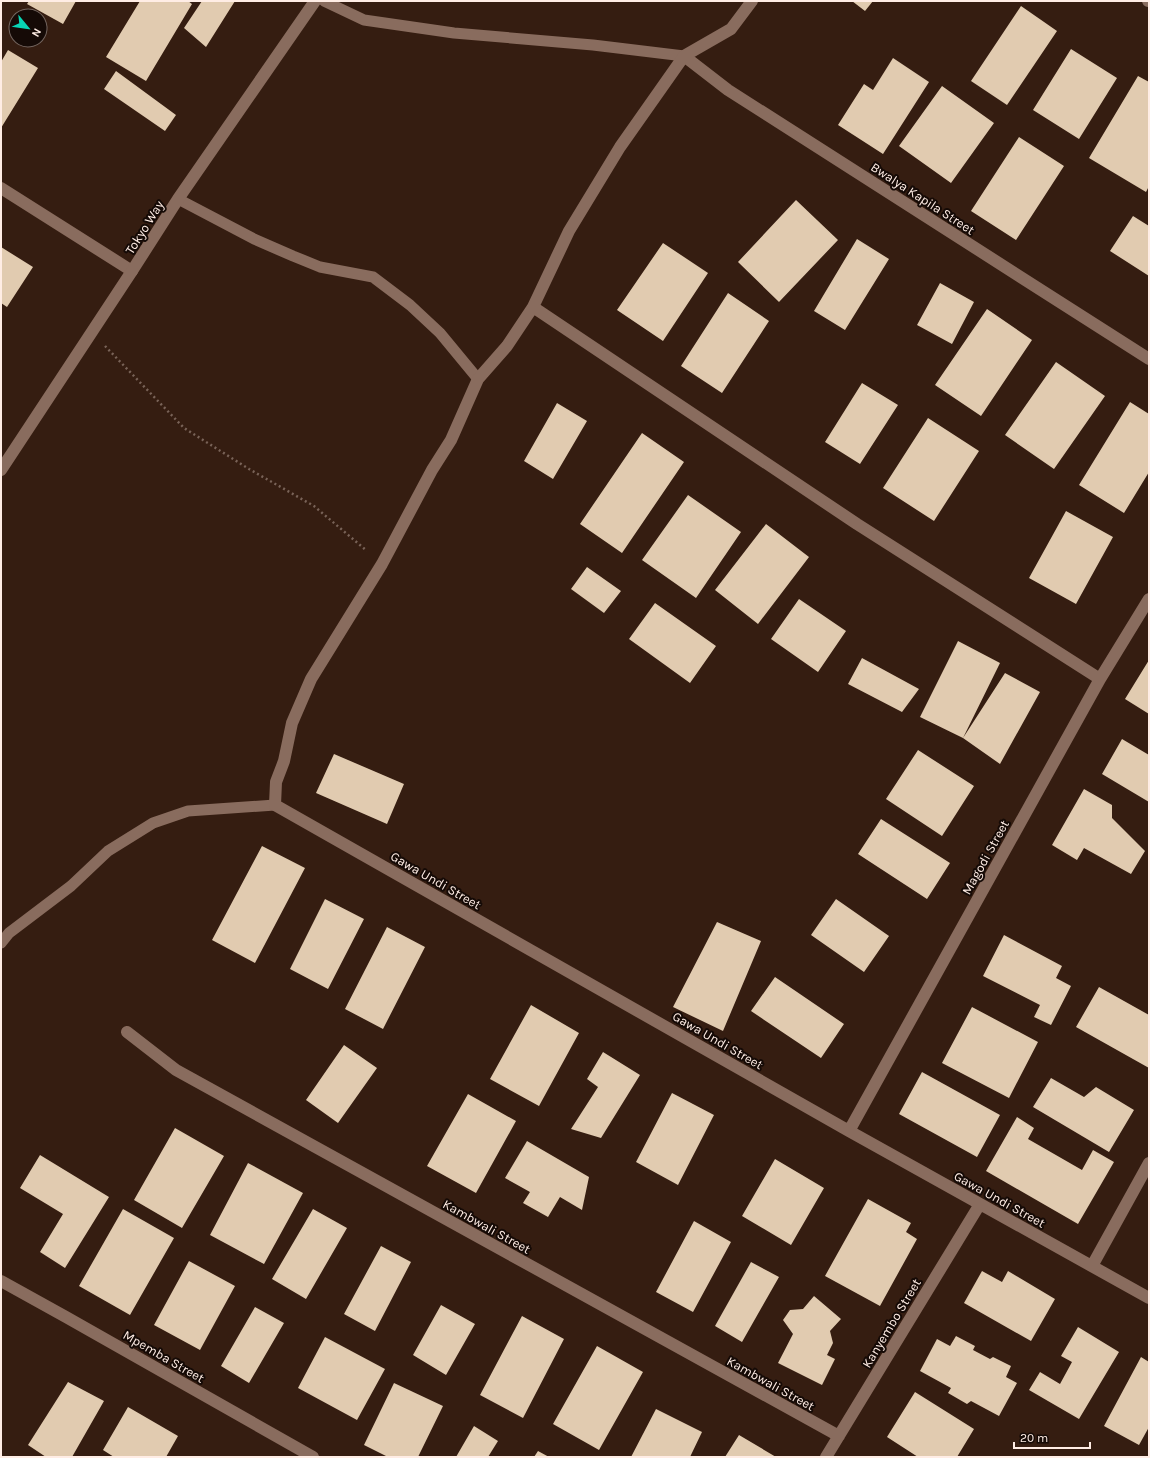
<svg xmlns="http://www.w3.org/2000/svg" width="1150" height="1458" viewBox="0 0 1150 1458" font-family="Karla,sans-serif">
	<style>
		.building { fill: #e1cbb0 }
		.lines { fill: none; stroke-linecap: round; stroke-linejoin: round }
		.path { stroke: #796358; stroke-width: 2.5; stroke-dasharray: 2 3; stroke-linecap: butt }
		.lane { stroke: #896c5e; stroke-width: 11 }
		.street { stroke: #896c5e; stroke-width: 12 }
		.secondary { stroke: #896c5e; stroke-width: 12 }
		.labels { text-anchor: middle; stroke-width: 4; stroke-linejoin: round; paint-order: stroke }
		.street-label { font-size: 13px; fill: #ffede5; stroke: #150a06 }
	</style>
	<rect width="100%" height="100%" fill="#351d11"/>
	<!-- building -->
	<path class="building" d="M29,1H76L63,24L27,4Z
		M140,1H188L192,4L146,81L106,57Z
		M202,1H235L206,47L184,28Z
		M852,1H873L865,11Z
		M1021,6L1057,31L1007,105L971,81Z
		M1071,49L1117,78L1079,139L1033,110Z
		M8,50L38,68L1,128V62Z
		M893,58L929,82L883,154L838,125L864,84L873,90Z
		M116,71L176,115L165,131L104,89Z
		M1138,76L1149,82V186L1146,192L1089,158Z
		M942,86L994,123L951,183L899,146Z
		M1019,137L1064,166L1016,240L971,211Z
		M796,200L838,240L779,302L738,262Z
		M1133,216L1149,226V276L1110,251Z
		M857,239L889,259L845,330L814,311Z
		M663,243L708,273L663,341L617,310Z
		M1,247L33,267L7,307L1,303Z
		M940,283L974,302L952,344L917,325Z
		M728,293L769,321L722,393L681,366Z
		M987,309L1032,340L981,416L935,385Z
		M1056,362L1105,396L1054,469L1005,435Z
		M862,383L898,405L860,464L825,442Z
		M1130,402L1149,414V472L1124,513L1079,485Z
		M557,403L587,421L553,479L524,461Z
		M928,418L979,451L934,521L883,488Z
		M642,433L684,462L622,553L580,524Z
		M688,495L741,532L696,598L642,560Z
		M1066,511L1113,537L1076,604L1029,578Z
		M766,524L809,557L758,624L715,590Z
		M587,567L621,591L604,613L571,589Z
		M799,599L846,631L818,672L771,639Z
		M655,603L716,646L690,683L629,639Z
		M958,641L1000,663L963,738L1005,673L1040,692L1000,764L963,738L920,717Z
		M862,658L919,689L902,712L848,684Z
		M1149,660V714L1125,699Z
		M1122,739L1149,755V802L1102,774Z
		M918,750L974,786L942,836L886,799Z
		M334,754L404,784L387,824L316,793Z
		M1084,789L1112,805V818L1145,851L1131,874L1084,848L1077,860L1052,845Z
		M881,819L950,863L927,899L858,854Z
		M262,846L305,868L255,963L212,940Z
		M325,899L364,919L328,989L290,969Z
		M836,899L889,936L864,972L811,935Z
		M717,922L761,941L723,1031L673,1007Z
		M387,927L425,947L383,1029L345,1009Z
		M1004,935L1062,966L1056,978L1071,986L1051,1025L1034,1017L1040,1005L983,976Z
		M775,977L844,1024L821,1058L751,1011Z
		M1099,987L1149,1015V1068L1076,1027Z
		M531,1005L579,1033L539,1106L490,1079Z
		M972,1007L1038,1042L1009,1098L942,1063Z
		M344,1045L377,1068L338,1123L306,1100Z
		M603,1052L640,1075L601,1138L571,1129L598,1087L587,1079Z
		M922,1072L1000,1115L977,1157L899,1114Z
		M1051,1078L1084,1097L1096,1087L1134,1110L1109,1152L1033,1107Z
		M672,1093L714,1115L678,1185L636,1162Z
		M468,1094L516,1121L476,1193L427,1166Z
		M1017,1117L1034,1128L1028,1139L1082,1170L1093,1150L1114,1162L1078,1224L986,1171Z
		M175,1128L224,1156L182,1228L134,1200Z
		M527,1141L589,1177L582,1210L560,1197L548,1217L523,1203L530,1192L505,1178Z
		M40,1155L109,1197L65,1268L40,1252L63,1214L20,1188Z
		M775,1159L824,1188L791,1245L742,1216Z
		M248,1163L303,1193L264,1264L210,1235Z
		M868,1199L911,1223L906,1232L917,1239L880,1306L825,1276Z
		M123,1209L174,1238L130,1315L79,1286Z
		M313,1209L347,1228L306,1299L272,1279Z
		M694,1221L731,1242L693,1312L656,1292Z
		M381,1246L411,1262L375,1331L344,1314Z
		M189,1261L235,1286L200,1350L154,1325Z
		M751,1262L779,1277L742,1342L715,1326Z
		M982,1271L1002,1282L1008,1271L1055,1299L1031,1341L964,1303Z
		M814,1296L841,1319L830,1331L833,1343L827,1355L835,1359L822,1385L778,1363L793,1334L783,1320L790,1310L803,1309Z
		M441,1305L475,1324L446,1375L413,1355Z
		M255,1307L284,1323L249,1383L221,1366Z
		M522,1316L564,1339L523,1418L480,1395Z
		M1078,1327L1119,1352L1079,1419L1029,1390L1040,1372L1060,1384L1072,1362L1061,1356Z
		M956,1336L975,1346L973,1350L990,1359L993,1357L1011,1366L1006,1377L1017,1383L999,1416L971,1401L967,1404L948,1393L951,1388L920,1371L937,1339L950,1346Z
		M325,1337L385,1369L357,1420L298,1388Z
		M597,1346L643,1372L599,1450L553,1424Z
		M1141,1357L1149,1362V1427L1139,1445L1104,1426Z
		M68,1382L104,1401L72,1457H46L28,1445Z
		M394,1383L443,1406L418,1457H388L364,1445Z
		M915,1392L974,1429L957,1457H918L887,1437Z
		M128,1407L178,1436L166,1457H114L103,1450Z
		M656,1409L702,1432L690,1457H631Z
		M474,1426L498,1441L488,1457H456Z
		M739,1435L776,1457H725Z
		M538,1451L549,1457H534Z"/>
	<g class="lines">
		<!-- path -->
		<path class="path" d="M105,346L184,428L249,469L314,506L367,551"/>
		<!-- lane -->
		<path class="lane" d="M324,1L364,20L454,33L593,45L684,56
			M178,199L254,239L293,256L320,267L373,277L410,305L440,333L478,379
			M1,943L9,933L71,886L108,851L153,823L188,811L275,805"/>
		<!-- street -->
		<path class="street" d="M752,1L731,29L684,56L620,147L569,231L533,307L507,346L478,379L451,440L432,470L382,564L311,679L292,723L284,761L276,782L275,805L849,1131L1149,1298
			M1148,1H1149
			M684,56L728,90L1149,359
			M1,188L132,271
			M533,307L857,524L1100,679
			M127,1032L176,1070L839,1436
			M849,1131L1100,679L1149,599
			M1092,1266L1149,1163
			M1,1281L66,1317L313,1457
			M826,1457L980,1204"/>
		<!-- secondary -->
		<path class="secondary" d="M1,470L132,271L178,199L315,1"/>
	</g>
	<g class="labels">
		<!-- street labels -->
		<g class="street-label">
			<text transform="translate(923 198) rotate(33)" y="5">Bwalya Kapila Street</text>
			<text transform="translate(144 227) rotate(-58)" y="5">Tokyo Way</text>
			<text transform="translate(985 857) rotate(-61)" y="5">Magodi Street</text>
			<text transform="translate(436 880) rotate(30)" y="5">Gawa Undi Street</text>
			<text transform="translate(718 1040) rotate(30)" y="5">Gawa Undi Street</text>
			<text transform="translate(1000 1199) rotate(29)" y="5">Gawa Undi Street</text>
			<text transform="translate(487 1226) rotate(29)" y="5">Kambwali Street</text>
			<text transform="translate(891 1323) rotate(-59)" y="5">Kanyembo Street</text>
			<text transform="translate(164 1356) rotate(30)" y="5">Mpemba Street</text>
			<text transform="translate(771 1383) rotate(29)" y="5">Kambwali Street</text>
		</g>
	</g>
	<!-- border -->
	<rect width="1150" height="1458" fill="none" stroke="#ffede5" stroke-width="4"/>
	<!-- north arrow -->
	<g transform="translate(28 28) rotate(119)"><circle r="19" fill="#150a06" stroke="#73655f"/>
	<path d="M0-3L7 15L0 10L-7 15Z" fill="#08d5b5"/>
	<text y="-6" font-size="11" font-weight="bold" text-anchor="middle" fill="#ffede5">N</text>
	</g>
	<!-- scale -->
	<path d="M1014 1442v6h76v-6" fill="none" stroke="#ffede5" stroke-width="2"/>
	<text x="1020" y="1442" font-size="12" fill="#ffede5" stroke="#150a06" stroke-width="3" paint-order="stroke">20 m</text>
</svg>
